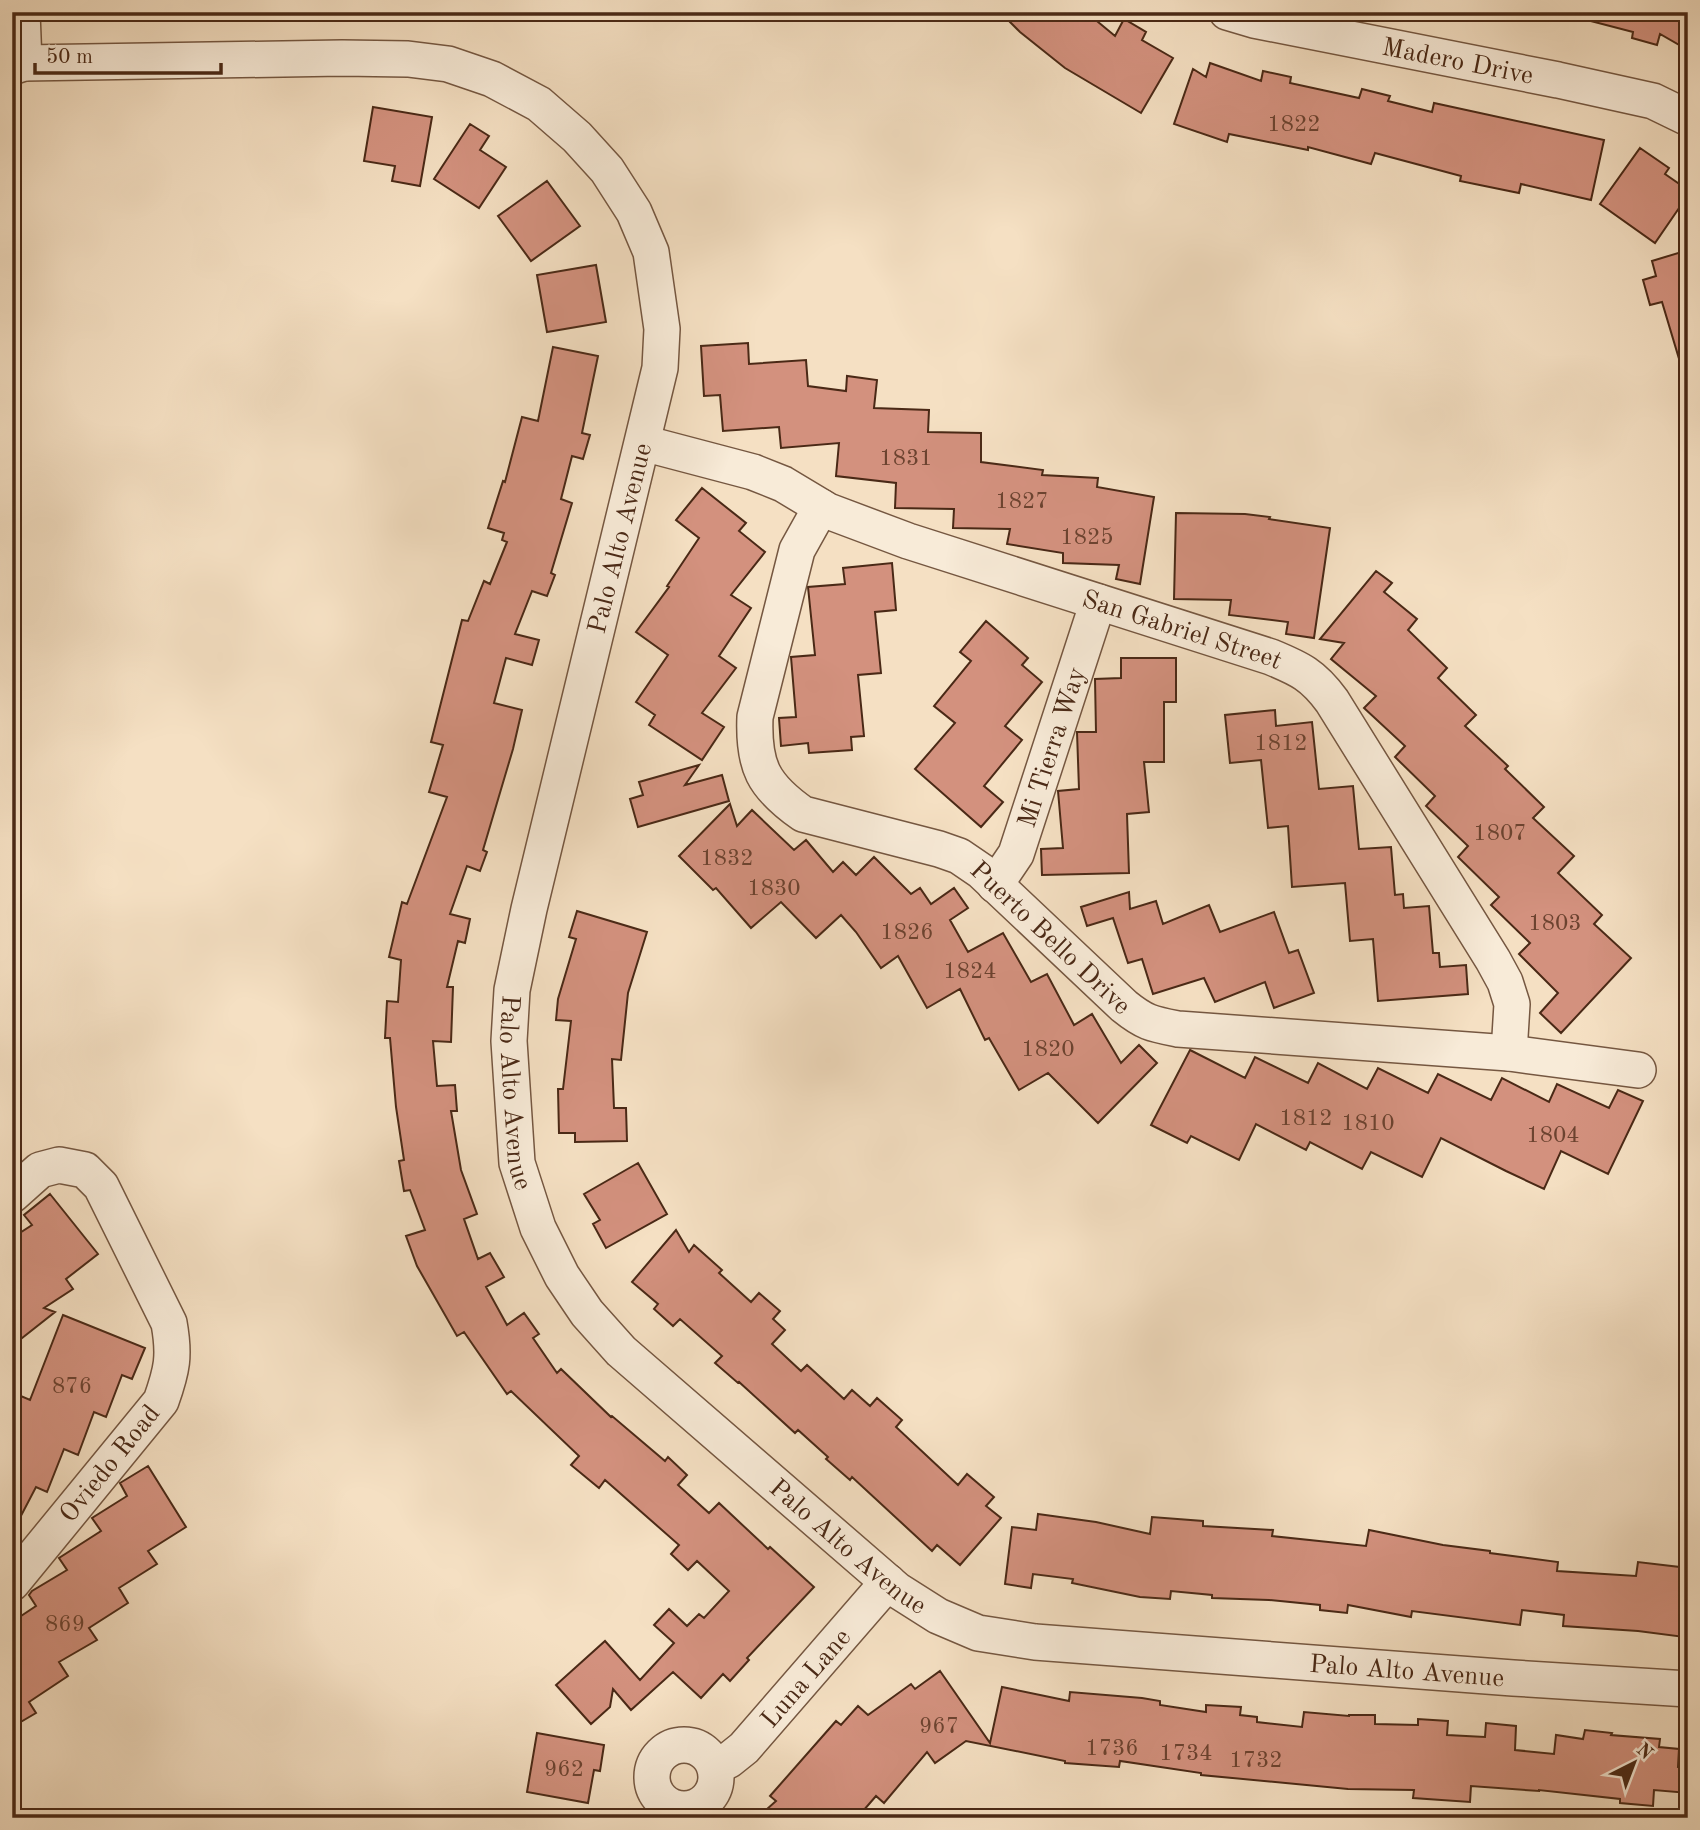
<svg xmlns="http://www.w3.org/2000/svg" width="1700" height="1830" viewBox="0 0 1700 1830" font-family="'Old Standard TT',serif">
	<style>
		.building { fill: #d3917e; stroke: #4a2916; stroke-width: 2 }
		.lines { fill: none; stroke-linecap: round; stroke-linejoin: round }
		.minor-casing { stroke: #755741; stroke-width: 38 }
		.minor { stroke: #f8ebd8; stroke-width: 35 }
		.labels { text-anchor: middle; stroke-width: 5; stroke-linejoin: round; paint-order: stroke }
		.number-label { font-size: 23px; fill: #6c4330 }
		.street-label { font-size: 26px; fill: #4a2916; stroke: #f8ebd8 }
	</style>
	<rect width="100%" height="100%" fill="#f5e0c3"/>
	<filter id="stains"><feTurbulence type="fractalNoise" baseFrequency=".00286" numOctaves="4"/><feColorMatrix values="0 0 0 0 .2 0 0 0 0 .09 0 0 0 0 .02 0 0 0 .5 -.17"/></filter>
	<radialGradient id="worn" r=".72"><stop offset=".6" stop-color="#630" stop-opacity="0"/><stop offset="1" stop-color="#630" stop-opacity=".3"/></radialGradient>
	<!-- building -->
	<path class="building" d="M1000,12H1086L1115,36L1124,19L1146,32L1142,40L1173,58L1141,113L1065,68L1020,32Z
		M1584,12H1688V50L1660,34L1657,45L1632,38L1633,32L1583,19Z
		M1210,63L1261,81L1263,71L1291,77L1290,83L1359,98L1362,89L1390,96L1388,101L1432,112L1434,103L1604,140L1591,200L1521,184L1519,193L1460,181L1461,176L1375,153L1371,164L1308,147V150L1229,134L1227,142L1174,124L1193,69L1206,77Z
		M373,107L432,117L420,186L392,181L395,166L364,161Z
		M470,124L489,136L480,150L506,167L479,208L434,179Z
		M1640,148L1669,168L1665,174L1688,190V195L1655,243L1600,204Z
		M547,181L580,226L531,261L498,216Z
		M1688,250V371L1683,372L1662,302L1650,305L1643,280L1656,276L1652,261Z
		M596,265L606,322L547,332L537,275Z
		M748,343L749,364L806,360L808,386L846,391L847,376L877,380L874,408L929,410L928,432L981,433V462L1043,470L1042,475L1098,478L1097,487L1154,497L1140,584L1116,579L1119,565L1063,563V553L1007,544L1010,529L953,528L954,509L895,508L896,483L836,476L839,443L781,448L779,427L723,431L720,395L704,396L701,346Z
		M553,347L598,356L582,433L590,435L583,459L572,456L561,499L572,503L551,573L555,575L547,596L532,591L515,634L539,640L532,665L506,658L494,703L522,710L513,749L483,850L487,852L480,871L467,866L450,914L470,919L465,943L458,941L447,987H453L451,1042L433,1041L437,1086L455,1085L457,1111H451L461,1170L477,1214L464,1219L478,1259L490,1253L504,1277L486,1287L507,1325L524,1313L539,1334L533,1338L557,1373L561,1369L611,1417L612,1416L665,1461L668,1457L687,1475L678,1485L709,1513L719,1503L768,1549L770,1547L814,1587L747,1658L749,1660L730,1681L723,1674L701,1698L673,1672L631,1710L613,1689L610,1707L591,1724L556,1685L605,1641L640,1680L674,1643L654,1625L669,1609L687,1626L699,1614L704,1618L729,1591L697,1561L688,1570L671,1554L679,1545L605,1480L599,1488L571,1465L579,1456L511,1391L507,1394L464,1332L457,1336L417,1266L406,1236L425,1230L410,1190L404,1191L399,1161L404,1160L396,1107L390,1038H385L387,1001L398,1002L401,960L389,957L402,902L407,904L447,797L429,792L443,745L431,742L462,620L468,621L484,581L490,584L507,542L502,540L504,533L488,528L503,481L505,482L522,417L538,421Z
		M702,488L746,523L739,531L765,552L731,595L751,608L719,656L736,668L702,713L724,727L702,760L649,725L655,715L636,702L668,655L636,632L669,587L667,586L699,538L676,520Z
		M1176,513L1245,514L1270,517L1269,519L1330,528L1314,638L1286,634L1288,622L1229,615L1231,600L1174,599Z
		M892,563L896,610L875,612L881,673L858,675L864,736L851,737L852,750L809,753L808,743L781,746L779,718L796,717L791,657L815,655L808,587L845,584L843,568Z
		M1376,571L1392,583L1384,592L1417,619L1408,630L1447,668L1438,678L1476,715L1465,726L1508,766L1505,769L1544,807L1533,818L1574,856L1558,873L1602,915L1594,924L1631,958L1561,1033L1540,1013L1558,993L1519,954L1530,943L1491,905L1499,897L1458,857L1468,846L1426,806L1435,796L1395,757L1405,746L1364,708L1376,696L1331,659L1344,643L1320,639Z
		M986,621L1028,658L1022,665L1042,682L1005,726L1022,740L984,786L1003,802L981,827L915,769L955,723L934,706L971,661L960,652Z
		M1121,658H1176V702H1164V762H1144L1149,812L1127,814L1129,873L1042,875L1041,849L1063,848L1058,791L1079,789L1077,732H1096L1095,679L1121,678Z
		M1275,710L1276,726L1312,722L1319,789L1353,786L1359,849L1391,847L1395,895L1403,894L1404,908L1429,906L1433,953H1439L1440,967L1466,965L1468,994L1378,1001L1373,939L1350,941L1345,883L1292,887L1288,826L1268,828L1261,760L1230,763L1225,715Z
		M699,765L685,785L722,775L729,801L638,827L630,799L643,795L639,782Z
		M730,804L737,826L752,810L794,850L806,840L833,872L843,862L856,875L874,857L911,894L920,888L931,904L954,888L968,908L950,920L968,952L1003,933L1031,982L1047,974L1074,1025L1092,1014L1121,1063L1139,1045L1157,1063L1098,1123L1048,1073L1019,1090L989,1038L985,1040L960,989L927,1008L898,956L881,968L856,932L841,915L816,938L781,902L751,928L716,888L713,890L679,856Z
		M1129,892L1130,909L1156,901L1163,924L1209,905L1220,932L1274,912L1289,953L1298,950L1314,993L1274,1008L1265,982L1215,1002L1204,978L1153,994L1142,959L1128,963L1113,918L1087,926L1081,907Z
		M577,911L647,932L628,993L621,1060L612,1059L614,1108H626L627,1141L575,1142V1133H559L558,1089H563L571,1021L556,1020L558,999L576,939L569,937Z
		M1190,1050L1245,1078L1255,1057L1308,1083L1318,1063L1367,1089L1378,1068L1428,1093L1438,1074L1491,1100L1502,1078L1549,1102L1557,1084L1609,1108L1618,1090L1643,1101L1608,1174L1561,1151L1544,1189L1506,1171L1441,1138L1422,1177L1371,1152L1362,1169L1310,1142L1306,1150L1256,1124L1239,1160L1191,1136L1187,1143L1151,1125Z
		M638,1163L667,1214L606,1248L593,1224L600,1220L584,1194Z
		M50,1194L98,1254L66,1279L73,1289L44,1308L55,1312L12,1346V1238L32,1225L24,1215Z
		M676,1230L689,1252L694,1245L722,1270L719,1273L751,1302L759,1293L780,1311L773,1319L785,1330L772,1344L801,1371L807,1365L844,1399L852,1390L870,1406L877,1398L902,1420L896,1427L958,1485L967,1474L994,1497L986,1506L1001,1518L960,1565L937,1545L932,1551L852,1477L850,1480L826,1459L828,1457L798,1430L795,1433L739,1382L738,1383L715,1363L722,1356L680,1319L673,1326L654,1309L658,1304L632,1282Z
		M63,1315L145,1348L132,1379L122,1375L106,1417L94,1412L78,1455L64,1449L47,1492L36,1487L12,1533V1419L21,1396L30,1400Z
		M148,1466L186,1527L148,1551L157,1564L119,1588L128,1603L89,1628L97,1640L59,1662L68,1676L29,1702L36,1713L12,1727V1622L36,1606L29,1595L32,1591L67,1570L59,1558L101,1531L92,1518L127,1496L120,1483Z
		M1038,1514L1096,1522L1150,1534L1152,1517L1203,1521V1526L1273,1530L1272,1536L1366,1546L1369,1530L1443,1545L1490,1551V1553L1558,1562L1557,1571L1636,1576L1638,1562L1688,1568V1609L1684,1637L1638,1631L1563,1626L1564,1615L1522,1610L1520,1625L1412,1611L1411,1617L1348,1605L1347,1613L1320,1610V1605L1269,1600L1212,1598V1595L1171,1591L1170,1599L1140,1597L1072,1583L1073,1579L1033,1574L1031,1588L1005,1584L1012,1527L1036,1530Z
		M940,1671L990,1743L1002,1687L1069,1701L1070,1692L1142,1698L1160,1701V1705L1206,1712V1705L1241,1707L1240,1715L1257,1717V1722L1302,1727L1304,1712L1349,1716V1715H1375V1724L1418,1725V1719L1448,1721L1447,1735L1485,1737L1486,1723L1516,1726L1515,1750L1554,1754L1556,1735L1583,1739L1585,1730L1612,1733L1611,1735L1660,1739L1659,1747L1679,1749L1678,1767L1688,1766V1793L1654,1790L1653,1806L1620,1803V1799L1539,1790V1791L1471,1786L1470,1802L1413,1798L1414,1790L1348,1789L1201,1775V1773L1120,1761L1119,1767L1065,1763V1761L966,1741L935,1763L927,1752L884,1803L876,1796L857,1818H757L776,1801L770,1796L836,1721L841,1725L858,1706L868,1715L911,1684L915,1689Z
		M537,1733L604,1745L600,1771L594,1770L588,1803L527,1792Z"/>
	<g class="lines">
		<!-- minor casing -->
		<g class="minor-casing">
			<g id="minor">
				<path d="M22,12L24,63"/>
				<path id="s1" d="M1227,12L1254,20L1558,80L1653,101L1688,118"/>
				<path id="s2" d="M12,67L24,63L342,58L408,59L448,64L492,79L539,104L577,137L607,170L634,212L651,252L662,329L660,368L529,909L512,990L509,1041L517,1163L538,1228L562,1276L587,1313L621,1351L897,1590L938,1616L978,1633L1035,1642L1513,1678L1688,1689"/>
				<path id="s3" d="M643,443L753,472L783,484L828,511L908,541L1271,657C1300,669 1313,675 1332,701L1493,960L1505,982L1512,1004L1509,1053"/>
				<path id="s4" d="M821,507L797,550L755,717C753,766 763,786 803,814L939,849L959,856L981,871L1124,1006C1145,1023 1152,1024 1178,1029L1509,1053L1638,1070"/>
				<path id="s5" d="M995,885L1016,854L1098,602"/>
				<path d="M12,1195L40,1170L59,1165L85,1170L101,1186L169,1323C175,1356 172,1370 161,1401L12,1583"/>
				<circle cx="684" cy="1777" r="32"/>
				<path id="s6" d="M715,1767L729,1760L744,1748L888,1582"/>
			</g>
		</g>
		<!-- minor -->
		<use href="#minor" class="minor"/>
	</g>
	<g class="labels">
		<!-- number labels -->
		<g class="number-label">
			<text x="1294" y="131">1822</text>
			<text x="906" y="465">1831</text>
			<text x="1022" y="508">1827</text>
			<text x="1087" y="544">1825</text>
			<text x="1281" y="750">1812</text>
			<text x="1500" y="840">1807</text>
			<text x="727" y="865">1832</text>
			<text x="774" y="895">1830</text>
			<text x="1555" y="930">1803</text>
			<text x="907" y="939">1826</text>
			<text x="970" y="978">1824</text>
			<text x="1048" y="1056">1820</text>
			<text x="1306" y="1125">1812</text>
			<text x="1368" y="1130">1810</text>
			<text x="1553" y="1142">1804</text>
			<text x="72" y="1393">876</text>
			<text x="65" y="1631">869</text>
			<text x="939" y="1733">967</text>
			<text x="1112" y="1755">1736</text>
			<text x="1186" y="1760">1734</text>
			<text x="1256" y="1767">1732</text>
			<text x="564" y="1776">962</text>
		</g>
		<!-- street labels -->
		<g class="street-label">
			<text dy="9" stroke="none"><textPath href="#s1" startOffset="236">Madero Drive</textPath></text>
			<text transform="translate(619 538) rotate(-76)" y="9">Palo Alto Avenue</text>
			<text dy="9" stroke="none"><textPath href="#s3" startOffset="572">San Gabriel Street</textPath></text>
			<text dy="9" stroke="none"><textPath href="#s5" startOffset="150">Mi Tierra Way</textPath></text>
			<text dy="9" stroke="none"><textPath href="#s4" startOffset="621">Puerto Bello Drive</textPath></text>
			<text dy="9" stroke="none"><textPath href="#s2" startOffset="1584">Palo Alto Avenue</textPath></text>
			<text transform="translate(109 1463) rotate(-51)" y="9">Oviedo Road</text>
			<text dy="9" stroke="none"><textPath href="#s2" startOffset="2172">Palo Alto Avenue</textPath></text>
			<text dy="9" stroke="none"><textPath href="#s2" startOffset="2760">Palo Alto Avenue</textPath></text>
			<text dy="9" stroke="none"><textPath href="#s6" startOffset="128">Luna Lane</textPath></text>
		</g>
	</g>
	<!-- margin -->
	<rect width="1700" height="1830" fill="none" stroke="#f5e0c3" stroke-width="42"/>
	<rect x="14" y="14" width="1672" height="1802" fill="none" stroke="#4a2916" stroke-width="3.5"/>
	<rect x="21" y="21" width="1658" height="1788" fill="none" stroke="#4a2916" stroke-width="2"/>
	<!-- north arrow -->
	<g transform="translate(1634 1763) rotate(42)" stroke="#f8ebd8" stroke-width="5" paint-order="stroke">
	<path d="M0-5L12 26L0 18L-12 26Z" fill="#4a2916"/>
	<text y="-10" font-size="19" font-weight="bold" text-anchor="middle" fill="#4a2916">N</text>
	</g>
	<!-- scale -->
	<path d="M35 63v10h186v-10" fill="none" stroke="#4a2916" stroke-width="3.5"/>
	<text x="46" y="63" font-size="21" fill="#4a2916" stroke="#f8ebd8" stroke-width="5" paint-order="stroke">50 m</text>
	<rect width="100%" height="100%" filter="url(#stains)"/>
	<rect width="100%" height="100%" fill="url(#worn)"/>
</svg>
